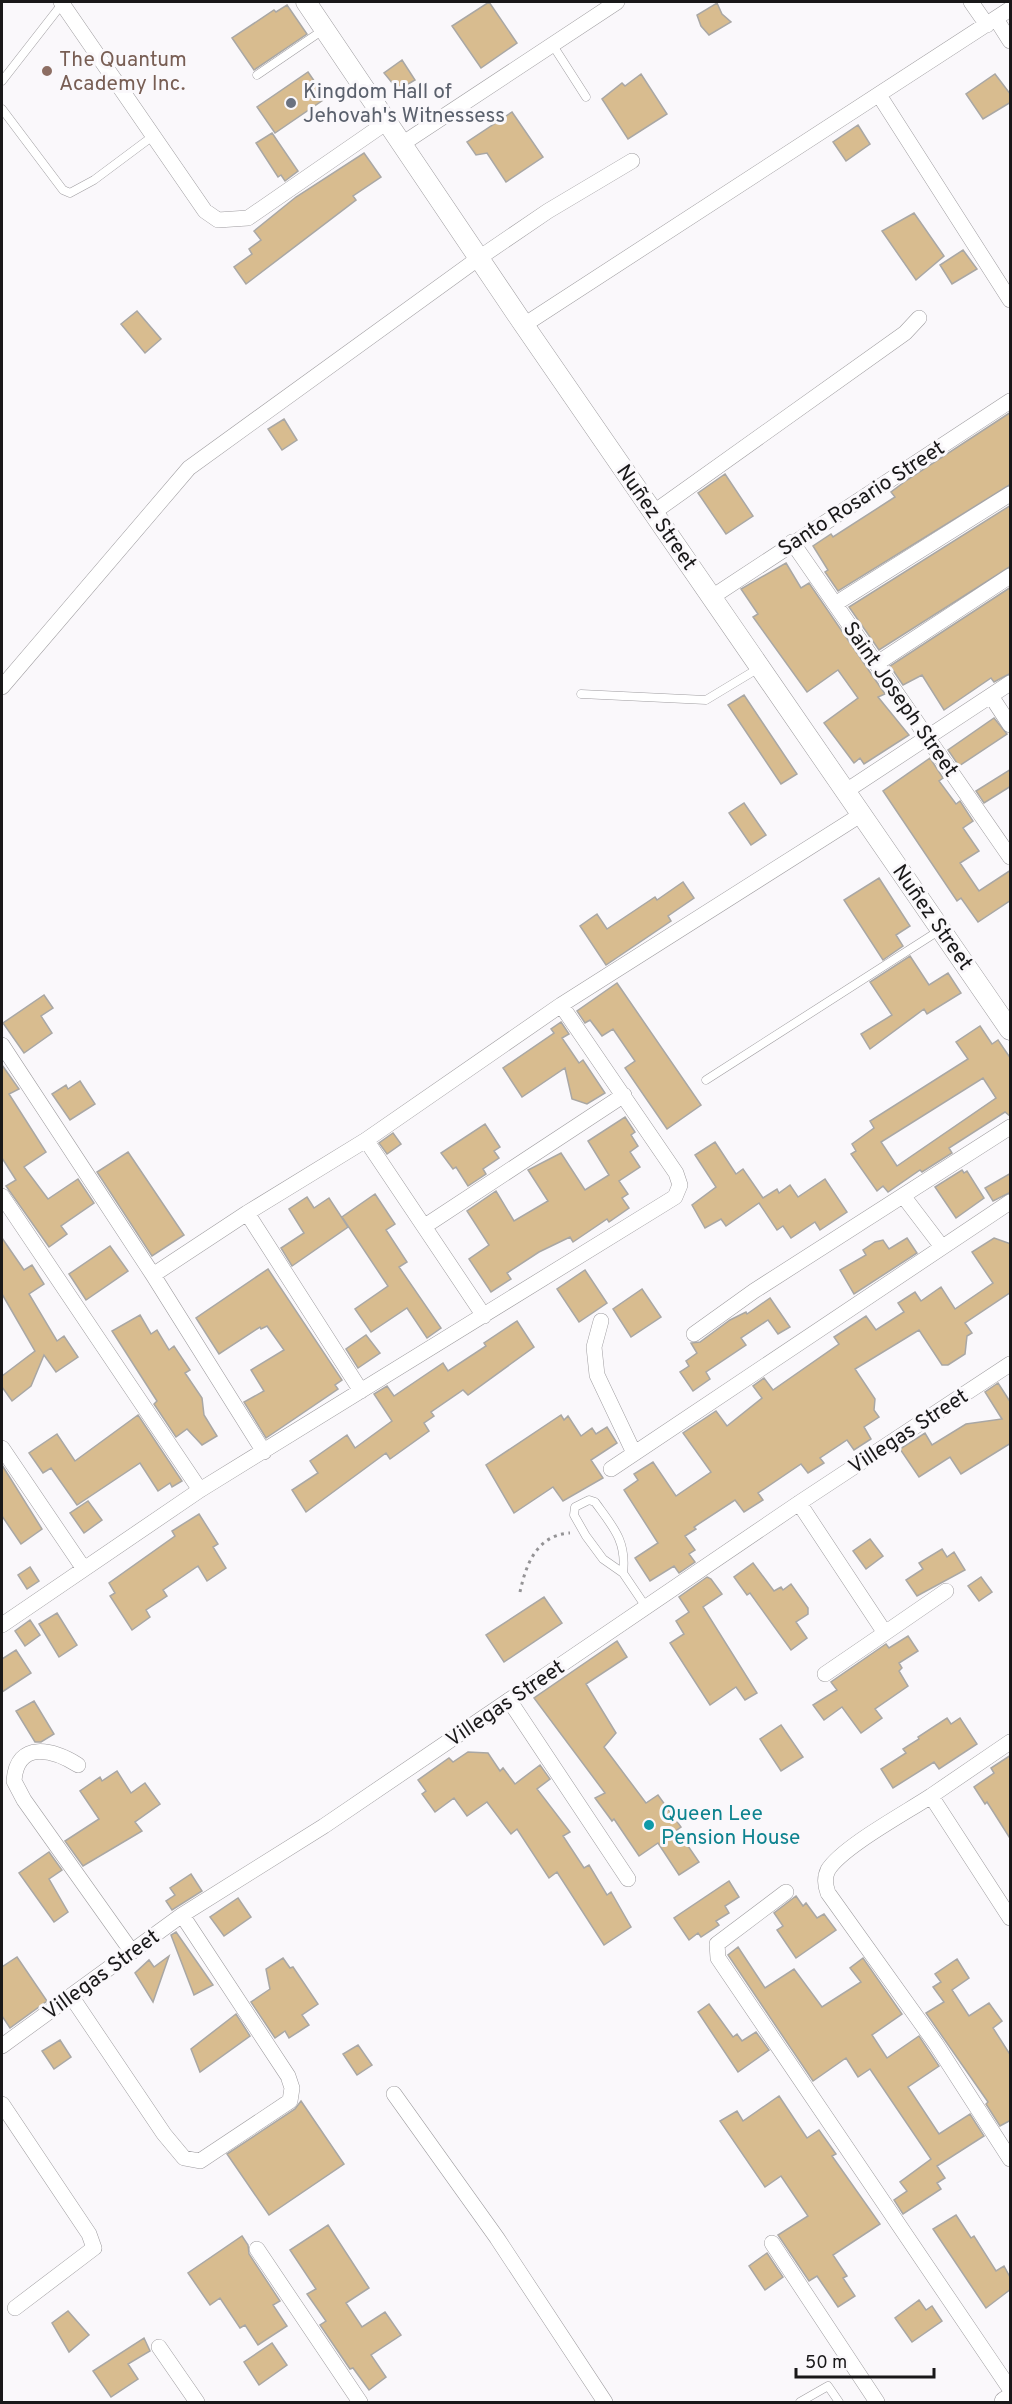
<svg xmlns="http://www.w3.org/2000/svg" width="1012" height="2404" viewBox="0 0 1012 2404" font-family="Overpass,sans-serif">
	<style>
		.building { fill: #d8bc8f; stroke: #a9a7a4; stroke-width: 1.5; fill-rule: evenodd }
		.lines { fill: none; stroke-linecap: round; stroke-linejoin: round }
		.service-casing { stroke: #9f9da0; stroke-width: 9 }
		.minor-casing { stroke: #9f9da0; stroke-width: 16 }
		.tertiary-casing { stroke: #9f9da0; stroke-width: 21 }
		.secondary-casing { stroke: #9f9da0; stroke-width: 22 }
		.path { stroke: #949395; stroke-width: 3; stroke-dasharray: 3 4.5; stroke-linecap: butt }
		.service { stroke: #fff; stroke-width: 8 }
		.minor { stroke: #fff; stroke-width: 15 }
		.tertiary { stroke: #fff; stroke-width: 20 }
		.secondary { stroke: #fff; stroke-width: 21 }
		.education-dot { fill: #8d6e63; stroke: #faf8fb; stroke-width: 2 }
		.worship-dot { fill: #6b7280; stroke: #faf8fb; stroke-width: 2 }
		.culture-dot { fill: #0f9aa8; stroke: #faf8fb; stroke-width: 2 }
		.labels { text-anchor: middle; stroke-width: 6; stroke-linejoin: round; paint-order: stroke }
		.education-label { font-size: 21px; fill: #785e54; stroke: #faf8fb; text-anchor: start }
		.worship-label { font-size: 21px; fill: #5b616d; stroke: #faf8fb; text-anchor: start }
		.street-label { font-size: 21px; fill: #191819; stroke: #faf8fb }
		.culture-label { font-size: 21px; fill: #0d838f; stroke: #faf8fb; text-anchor: start }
	</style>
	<rect width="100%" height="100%" fill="#faf8fb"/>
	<!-- building -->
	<path class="building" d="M489,2L517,43L481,68L452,26Z
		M717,3L722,14L731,22L709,35L701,26L697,15Z
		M287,5L307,34L254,70L232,38L274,10L276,12Z
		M402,60L415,80L398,90L384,73Z
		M308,72L326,98L275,133L257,107Z
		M641,74L667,114L628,139L602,99L622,83L625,86Z
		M995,74L1011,95V102L983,119L966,94Z
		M512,112L543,157L506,182L487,153L476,155L467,142Z
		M858,125L870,144L846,161L833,142Z
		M272,133L298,171L285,181L281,175L278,177L256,143Z
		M364,153L381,177L353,196L356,200L246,284L234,267L252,254L249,249L261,240L254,231L296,197Z
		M914,213L944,256L916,280L882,231Z
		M963,250L977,269L952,284L940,265Z
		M137,311L161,339L145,353L121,324Z
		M1011,412V484L838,591L825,572L828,570L813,546L831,534L833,537L895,497L891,492L907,480Z
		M284,419L297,440L282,450L268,429Z
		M725,474L753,516L726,534L698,493Z
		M1011,505V566L879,650L849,607Z
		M786,563L801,588L809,583L885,694L878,697L909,735L864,764L860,758L854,763L824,723L858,698L838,670L807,692L753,617L758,614L741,589Z
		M1011,587V673L994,682L991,678L944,710L922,675L903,685L890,666Z
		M744,695L797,774L781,784L728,705Z
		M994,718L1007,734L959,766L948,750Z
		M930,758L943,778L939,781L956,804L960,801L973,821L963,828L979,851L960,863L979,891L1011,870V900L978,922L961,898L957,901L883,791Z
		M1011,769V786L984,803L976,791Z
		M744,803L766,835L751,845L729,813Z
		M879,878L910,926L896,935L903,946L883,960L844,900Z
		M683,882L694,898L668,916L671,921L606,965L580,926L597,914L607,929L655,897L657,900Z
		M910,956L929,985L948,973L961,993L927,1014L924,1009L870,1049L861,1034L892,1015L870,982Z
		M617,983L701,1105L667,1129L625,1068L635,1061L613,1029L602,1036L590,1020L585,1023L577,1011Z
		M44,995L53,1008L41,1016L52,1033L24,1053L3,1023Z
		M561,1022L569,1034L562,1038L579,1063L583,1060L605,1093L587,1104L572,1099L565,1068L522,1097L503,1068L554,1033L551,1029Z
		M980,1026L992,1044L998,1040L1011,1059V1117L1005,1112L949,1148L952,1153L922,1172L920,1170L888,1192L883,1186L877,1191L851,1154L856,1151L852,1144L874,1128L870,1121L968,1059L956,1042ZM983,1078L996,1098L897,1166L881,1142Z
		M2,1065L19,1089L9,1094L46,1152L24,1167L48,1199L78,1179L94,1203L61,1226L67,1234L49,1247L6,1186L16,1180L2,1158Z
		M80,1081L95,1104L70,1120L52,1094L66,1085L68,1089Z
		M625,1117L635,1132L631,1135L638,1146L630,1152L640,1167L619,1181L628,1194L622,1198L629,1208L609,1222L607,1219L573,1242L570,1237L539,1252L507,1273L511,1279L491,1292L469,1259L489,1245L467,1211L496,1191L514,1221L548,1201L528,1170L561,1153L585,1190L609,1175L588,1141Z
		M485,1124L500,1147L494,1151L499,1158L483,1169L486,1174L468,1186L456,1167L453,1169L441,1153Z
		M393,1133L401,1144L387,1154L379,1143Z
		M715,1142L736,1174L743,1169L763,1198L777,1189L779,1193L790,1185L798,1197L825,1179L847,1212L820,1230L815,1222L791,1238L783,1226L777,1230L759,1203L726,1226L721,1219L705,1228L692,1205L716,1187L695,1155Z
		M128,1152L184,1235L152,1256L97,1172Z
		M962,1170L964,1173L967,1171L984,1198L956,1218L935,1187Z
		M1011,1173V1192L993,1201L985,1188Z
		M375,1194L395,1224L386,1230L407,1262L399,1267L441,1328L427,1338L407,1308L371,1332L355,1309L388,1286L342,1217Z
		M307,1197L314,1208L329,1198L348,1227L292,1266L281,1248L304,1233L289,1209Z
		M2,1238L24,1270L32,1265L44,1284L29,1294L57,1341L64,1336L78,1357L56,1372L44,1355L31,1386L12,1401L2,1387V1376L35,1351L2,1294Z
		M907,1238L917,1253L854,1294L840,1270L866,1255L863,1250L875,1242L883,1240L889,1249Z
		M994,1238L1011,1244V1292L965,1323L972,1333L967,1336L965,1354L948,1365H942L919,1330L855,1369L875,1399L874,1410L879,1417L864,1427L871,1439L854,1450L847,1440L820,1458L824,1463L808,1473L801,1464L758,1493L763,1500L744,1512L735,1500L694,1527L696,1529L685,1536L695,1550L689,1554L695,1562L679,1573L674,1566L650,1581L635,1558L658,1543L624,1490L638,1480L634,1474L653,1462L676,1496L711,1472L683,1433L716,1411L727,1426L762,1398L753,1386L764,1378L773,1390L839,1344L834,1337L866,1316L876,1330L904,1312L898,1303L915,1292L921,1301L941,1287L955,1309L993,1283L972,1252Z
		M110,1246L128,1271L86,1300L69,1274Z
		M268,1269L342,1380L335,1385L338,1389L266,1438L244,1402L264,1391L251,1370L284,1350L267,1326L261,1329L260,1327L219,1354L196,1318Z
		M585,1270L607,1303L579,1322L557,1289Z
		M642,1289L661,1317L631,1337L613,1309Z
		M770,1298L790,1327L778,1334L768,1320L741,1338L746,1345L706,1372L710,1379L693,1391L680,1372L689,1366L686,1361L697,1353L691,1343L700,1342L730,1320L746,1312L747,1314Z
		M140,1315L151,1334L157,1330L169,1350L174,1346L190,1370L185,1373L202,1398L204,1415L217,1436L202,1445L187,1429L176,1437L154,1404L157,1401L112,1331Z
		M517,1321L534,1347L468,1395L463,1390L431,1412L434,1416L424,1423L429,1431L390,1459L386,1453L306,1512L292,1490L318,1473L310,1461L347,1435L355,1448L392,1421L374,1394L387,1386L394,1396L443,1363L448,1371L486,1346L484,1343Z
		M366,1335L380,1353L358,1368L346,1349Z
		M998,1383L1011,1403V1443L961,1474L950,1457L919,1477L900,1449L925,1433L932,1445L966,1424L1002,1419L985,1392Z
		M138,1415L182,1481L172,1487L170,1483L158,1491L140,1463L77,1505L51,1468L43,1473L29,1453L57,1434L75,1461Z
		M561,1415L564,1420L568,1416L581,1436L592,1428L596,1434L607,1427L617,1443L591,1460L603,1478L563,1501L553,1487L514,1513L486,1465Z
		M2,1465L42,1529L21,1544L2,1516Z
		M88,1501L102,1520L84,1533L70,1513Z
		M199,1514L218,1544L213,1547L226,1568L207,1581L198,1566L163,1590L167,1596L146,1610L150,1617L132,1630L110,1596L115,1593L109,1583L175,1536L172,1531Z
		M870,1539L883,1556L866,1569L853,1551Z
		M942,1549L947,1557L954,1552L965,1570L917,1596L906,1580L923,1569L919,1563Z
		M753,1563L774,1591L781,1587L783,1590L791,1584L808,1608V1614L796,1622L807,1638L791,1650L750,1593L747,1595L734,1577Z
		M30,1567L39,1581L27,1589L18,1575Z
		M707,1577L711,1579L722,1594L703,1607L757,1693L745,1700L736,1687L710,1705L670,1643L684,1634L676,1621L689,1612L679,1597Z
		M981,1577L992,1592L979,1601L968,1586Z
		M544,1597L562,1623L504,1662L486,1635Z
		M57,1613L77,1645L59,1657L39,1624Z
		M30,1620L40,1635L25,1646L15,1631Z
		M908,1636L918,1651L899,1663L902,1668L899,1671L908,1686L875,1709L882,1718L861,1733L842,1707L824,1720L813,1705L837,1690L831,1682L886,1644L889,1648Z
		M617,1641L627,1657L586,1684L616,1733L604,1747L646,1803L658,1795L681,1827L677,1830L699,1862L679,1875L658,1843L639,1856L614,1819L612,1821L595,1798L605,1793L534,1698Z
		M16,1650L31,1673L2,1692V1659Z
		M34,1701L54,1734L41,1742H35L16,1711Z
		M947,1718L951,1724L960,1718L977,1744L939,1769L934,1762L893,1788L881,1769L906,1753L903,1749L919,1739L918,1737Z
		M781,1725L803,1757L781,1771L760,1739Z
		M468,1752L488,1753L500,1771L503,1768L515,1784L540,1765L550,1779L537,1789L570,1832L563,1836L584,1868L589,1865L607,1895L611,1892L631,1927L604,1945L557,1872L549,1878L517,1829L511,1834L487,1802L467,1816L454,1798L435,1812L422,1794L426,1791L418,1780L449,1758L453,1762Z
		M1011,1755V1840L987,1802L985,1804L974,1787L994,1773L991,1768Z
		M117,1771L131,1793L145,1783L160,1804L135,1822L142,1831L83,1866L65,1841L99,1819L80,1791L100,1777L102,1781Z
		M49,1852L62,1870L49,1879L68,1912L54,1922L19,1873Z
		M191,1874L202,1891L172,1910L166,1901L175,1895L170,1888Z
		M729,1881L739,1897L725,1906L729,1913L716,1921L719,1925L701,1937L698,1933L689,1940L674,1918Z
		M796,1896L803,1906L806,1903L817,1918L824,1914L836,1930L796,1958L777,1930L783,1926L774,1913Z
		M238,1898L251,1917L224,1936L210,1917Z
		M176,1932L213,1985L194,1995L171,1935Z
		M738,1947L765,1988L794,1969L822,2007L861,1982L850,1968L863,1958L902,2014L872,2035L887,2058L919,2036L939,2066L908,2087L939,2134L970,2114L984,2136L937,2166L945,2178L937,2183L941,2189L903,2214L894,2200L907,2191L900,2182L931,2159L870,2069L858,2077L846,2058L813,2081L728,1955Z
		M169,1956L153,2002L135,1973L149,1960L154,1967Z
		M17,1957L47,2001L10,2028L2,2016V1967Z
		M283,1958L290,1968L293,1967L318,2004L302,2015L309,2025L289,2038L285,2031L275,2038L251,2002L270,1989L266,1969Z
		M957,1959L969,1978L952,1990L969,2016L989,2003L1002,2021L993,2028L1011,2056V2120L1000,2126L986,2104L988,2102L926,2013L944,2002L933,1987L941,1982L935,1974Z
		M709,2004L733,2037L737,2034L742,2041L756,2032L769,2050L738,2072L698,2012Z
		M236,2014L250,2036L200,2072L191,2049Z
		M60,2040L71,2057L54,2069L42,2051Z
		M358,2045L372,2065L357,2075L343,2054Z
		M779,2096L807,2138L819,2130L836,2154L832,2156L880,2224L833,2255L847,2276L843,2278L855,2296L838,2307L817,2276L809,2281L778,2235L808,2216L781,2176L765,2187L720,2121L737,2111L743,2121Z
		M301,2101L344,2164L269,2215L227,2154L295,2109Z
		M956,2215L971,2238L974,2236L996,2271L1004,2266L1011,2279V2289L986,2308L933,2229Z
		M328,2225L369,2288L346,2303L362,2327L385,2312L401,2335L371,2355L386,2377L369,2390L353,2368L350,2369L320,2325L326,2321L307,2294L316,2289L290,2250Z
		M242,2236L248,2245L249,2254L280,2301L273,2305L287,2326L258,2345L245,2325L240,2328L220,2298L210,2305L188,2273Z
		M767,2253L783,2277L765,2290L749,2266Z
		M919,2300L926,2310L932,2306L942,2321L912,2342L895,2318Z
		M68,2311L89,2335L69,2352L52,2323Z
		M144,2338L150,2351L128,2364L138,2379L111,2397L93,2371Z
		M272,2343L287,2365L259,2385L244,2362Z"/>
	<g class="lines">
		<!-- service casing -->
		<g class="service-casing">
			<path id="service" d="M552,44L586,97
				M257,75L323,30
				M2,81L62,4
				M2,109L63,190L70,193L94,180L153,136
				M581,694L706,700L759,668
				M706,1080L940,930
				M623,1573C627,1541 613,1527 595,1502L589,1500L575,1507L574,1515L586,1536L603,1559L623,1573L646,1607
				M800,2402L828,2386L839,2402"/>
		</g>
		<!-- minor casing -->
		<g class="minor-casing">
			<path id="minor" d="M61,2L205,211L218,220L248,218L387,122
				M971,2L987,25
				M996,19L1010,41
				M879,95L1010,300
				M402,144L617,2
				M524,325L1010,9
				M654,512L905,333L919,318
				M792,542L1010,857
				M712,597L1010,401
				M835,604L1010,494
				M876,664L1010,576
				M2,687L189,468L479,258L548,211L632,161
				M991,696L1010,725
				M846,791L1010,683
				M2,1045L153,1275L264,1452
				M366,1140L484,1316
				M2,1196L200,1490
				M904,1197L942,1247
				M247,1213L361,1391
				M425,1226L624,1095
				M153,1275L247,1213L366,1140L561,1005L862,814
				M601,1321L594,1347L597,1375L634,1453
				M694,1334L754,1291L1010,1127
				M2,1448L84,1569
				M611,1469L1010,1202
				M799,1503L885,1633L825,1674
				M2,1625L200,1490L675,1197L680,1185L676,1173L561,1005
				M885,1633L946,1591
				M509,1700L628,1879
				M1010,1742L931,1796L1010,1918
				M78,1765C54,1750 17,1739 14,1781L24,1800L132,1952
				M931,1796C907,1812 842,1847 828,1870C824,1878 825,1885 828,1893L936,2044L1010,2159
				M786,1892L717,1944L718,1958L1010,2389
				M71,1996L164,2134L184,2158L200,2161L290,2101L292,2088L288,2076L182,1915
				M2,2046L182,1915L324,1826L799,1503L1010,1364
				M394,2094L497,2238L605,2402
				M2,2104L89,2234L94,2248L15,2308
				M772,2243L877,2402
				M257,2249L360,2402
				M159,2347L197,2402"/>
		</g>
		<!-- tertiary casing -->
		<g class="tertiary-casing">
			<path id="tertiary" d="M306,2L524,325L1010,1030"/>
		</g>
		<!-- secondary casing -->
		<g class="secondary-casing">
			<path id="secondary" d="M1005,2402L1010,2399"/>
		</g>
		<!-- path -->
		<path class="path" d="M520,1592C526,1564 537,1535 570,1533"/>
		<!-- service -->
		<use href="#service" class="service"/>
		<!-- minor -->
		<use href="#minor" class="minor"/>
		<!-- tertiary -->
		<use href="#tertiary" class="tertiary"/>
		<!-- secondary -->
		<use href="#secondary" class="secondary"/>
	</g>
	<!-- markers -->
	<circle class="education-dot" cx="47" cy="71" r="6"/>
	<circle class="worship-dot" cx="291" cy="103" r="6"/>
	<circle class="culture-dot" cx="649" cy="1825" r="6"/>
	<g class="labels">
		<!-- education labels -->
		<g class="education-label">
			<text x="59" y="66">The Quantum<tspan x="59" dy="24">Academy Inc.</tspan></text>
		</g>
		<!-- worship labels -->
		<g class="worship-label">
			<text x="303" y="98">Kingdom Hall of<tspan x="303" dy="24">Jehovah's Witnessess</tspan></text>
		</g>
		<!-- street labels -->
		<g class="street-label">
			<text transform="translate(861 498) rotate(-33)" y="7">Santo Rosario Street</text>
			<text transform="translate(657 517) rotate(55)" y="7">Nuñez Street</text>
			<text transform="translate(901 699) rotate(55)" y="7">Saint Joseph Street</text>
			<text transform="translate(933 917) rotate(55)" y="7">Nuñez Street</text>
			<text transform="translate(908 1431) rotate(-33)" y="7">Villegas Street</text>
			<text transform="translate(505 1703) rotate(-34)" y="7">Villegas Street</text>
			<text transform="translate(101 1974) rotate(-36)" y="7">Villegas Street</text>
		</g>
		<!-- culture labels -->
		<g class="culture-label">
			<text x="661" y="1820">Queen Lee<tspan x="661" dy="24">Pension House</tspan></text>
		</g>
	</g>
	<!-- border -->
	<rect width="1012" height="2404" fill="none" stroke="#191819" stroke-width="6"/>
	<!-- scale -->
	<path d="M796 2368v9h138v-9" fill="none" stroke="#191819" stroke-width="3"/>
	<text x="805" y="2368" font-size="18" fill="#191819" stroke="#faf8fb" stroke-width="4.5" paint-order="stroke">50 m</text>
</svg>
